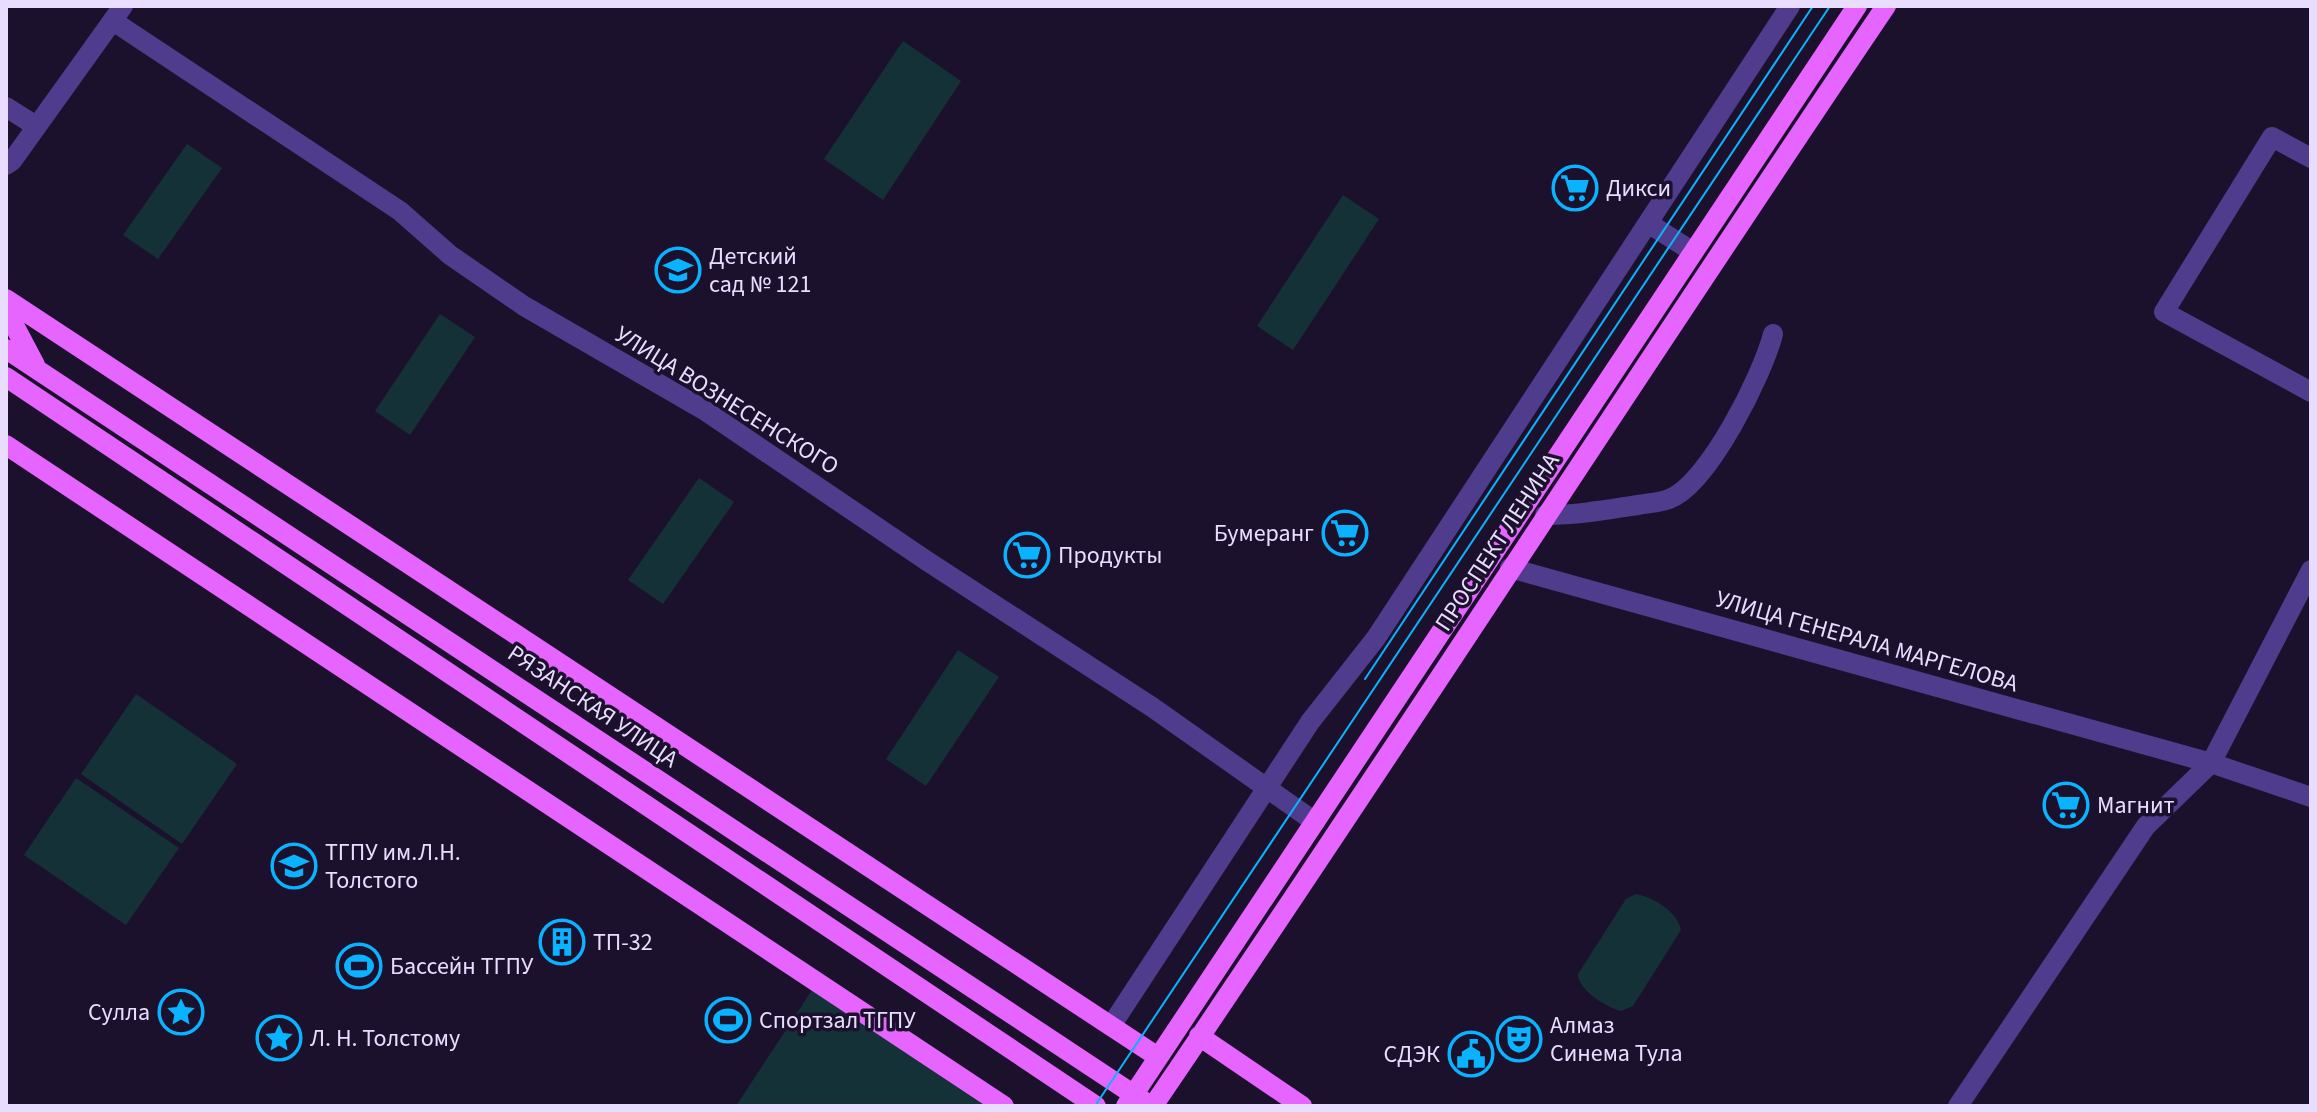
<svg xmlns="http://www.w3.org/2000/svg" width="2317" height="1112" viewBox="0 0 2317 1112" font-family="'Source Sans 3',sans-serif">
	<style>
		.green { fill: #143137 }
		.lines { fill: none; stroke-linecap: round; stroke-linejoin: round }
		.street { stroke: #503c8c; stroke-width: 20 }
		.primary { stroke: #e664ff; stroke-width: 20 }
		.tram { stroke: #09b3ff; stroke-width: 2 }
		.labels { text-anchor: middle; stroke-width: 7; stroke-linejoin: round; paint-order: stroke }
		.poi-label { font-size: 24px; fill: #e8ddff; stroke: #1c112d; text-anchor: start }
		.street-label { font-size: 24px; fill: #e8ddff; stroke: #1c112d }
	</style>
	<rect width="100%" height="100%" fill="#1c112d"/>
	<!-- green -->
	<path class="green" d="M903,41L961,81L883,200L824,159Z
		M187,144L222,168L158,259L123,235Z
		M1343,195L1379,219L1293,350L1257,326Z
		M440,314L475,337L410,435L375,411Z
		M699,478L734,502L663,604L628,580Z
		M958,650L999,677L926,786L886,759Z
		M136,694L237,764L182,844L81,774Z
		M76,778L179,848L126,925L24,855Z
		M1636,894C1653,897 1678,912 1681,930L1633,1006L1621,1011C1606,1007 1578,990 1578,974L1626,899Z
		M814,987L995,1106H736Z"/>
	<g class="lines">
		<!-- street -->
		<path class="street" d="M113,21L400,211L450,255L524,306L704,410L927,561L1152,707L1315,822
			M6,107L36,126
			M2311,158L2272,137L2164,312L2311,392
			M6,165L12,161L123,6
			M1648,223L1693,252
			M1545,515C1577,515 1606,510 1638,505C1648,503 1659,503 1669,499C1708,485 1763,374 1773,334
			M1510,568L2211,763L2311,797
			M1111,1026L1310,722L1376,638L1790,6
			M1958,1106L2146,826L2211,763L2311,570"/>
		<!-- primary -->
		<path class="primary" d="M6,299L1158,1057
			M6,310L35,365
			M6,349L1151,1106
			M6,377L1096,1106
			M6,445L1004,1106
			M1199,1036L1302,1106
			M1126,1106L1857,6
			M1153,1106C1401,742 1639,371 1886,6"/>
		<!-- tram -->
		<path class="tram" d="M1365,679L1813,6
			M1095,1106L1830,6"/>
	</g>
	<!-- icons -->
	<defs>
		<g id="supermarket-ring" transform="scale(2.3)"><circle r="9.5" fill="#1c112d" stroke="#09b3ff" stroke-width="1.5"/><path d="M-6-5.5h2.5l.6 2H6L4.5 2H-2.5L-4.4-4H-6ZM-1.5 3.2a1.3 1.3 0 1 0 .1 0ZM3 3.2a1.3 1.3 0 1 0 .1 0Z" fill="#09b3ff"/></g>
		<g id="school-ring" transform="scale(2.3)"><circle r="9.5" fill="#1c112d" stroke="#09b3ff" stroke-width="1.5"/><path d="M0-5L7-2L0 1L-7-2ZM-4 1L0 2.5L4 1V4Q0 6-4 4Z" fill="#09b3ff"/></g>
		<g id="university-ring" transform="scale(2.3)"><circle r="9.5" fill="#1c112d" stroke="#09b3ff" stroke-width="1.5"/><path d="M0-5L7-2L0 1L-7-2ZM-4 1L0 2.5L4 1V4Q0 6-4 4Z" fill="#09b3ff"/></g>
		<g id="building-ring" transform="scale(2.3)"><circle r="9.5" fill="#1c112d" stroke="#09b3ff" stroke-width="1.5"/><path d="M-4-6H4V6H1V3H-1V6H-4ZM-2.5-4.3h1.7v1.8h-1.7ZM.8-4.3h1.7v1.8H.8ZM-2.5-1h1.7V.8h-1.7ZM.8-1h1.7V.8H.8Z" fill="#09b3ff"/></g>
		<g id="stadium-ring" transform="scale(2.3)"><circle r="9.5" fill="#1c112d" stroke="#09b3ff" stroke-width="1.5"/><path d="M0-5a6.5 5 0 1 0 0 10a6.5 5 0 1 0 0-10ZM-3.5-1.8h7v3.6h-7Z" fill="#09b3ff"/></g>
		<g id="sight-ring" transform="scale(2.3)"><circle r="9.5" fill="#1c112d" stroke="#09b3ff" stroke-width="1.5"/><path d="M0-6L1.8-2.2L6-1.7L2.9 1.2L3.7 5.4L0 3.3L-3.7 5.4L-2.9 1.2L-6-1.7L-1.8-2.2Z" fill="#09b3ff"/></g>
		<g id="theatre-ring" transform="scale(2.3)"><circle r="9.5" fill="#1c112d" stroke="#09b3ff" stroke-width="1.5"/><path d="M-5-5.5Q0-4 5-5.5V0Q5 5 0 6Q-5 5-5 0ZM-3.3-2.5H-1v1.5H-3.3ZM1-2.5H3.3v1.5H1ZM-2.8 1Q0 5.5 2.8 1Z" fill="#09b3ff"/></g>
		<g id="civic-ring" transform="scale(2.3)"><circle r="9.5" fill="#1c112d" stroke="#09b3ff" stroke-width="1.5"/><path d="M-.6-6.5H3V-4.5H.6V-3L4-1V1h2V6H-6V1h2V-1L-.6-3ZM-1.2 2.5V6h2.4V2.5Z" fill="#09b3ff"/></g>
	</defs>
	<g fill-rule="evenodd">
		<use href="#supermarket-ring" x="1575" y="188"/>
		<use href="#school-ring" x="678" y="270"/>
		<use href="#supermarket-ring" x="1345" y="533"/>
		<use href="#supermarket-ring" x="1027" y="555"/>
		<use href="#supermarket-ring" x="2066" y="805"/>
		<use href="#university-ring" x="294" y="866"/>
		<use href="#building-ring" x="562" y="942"/>
		<use href="#stadium-ring" x="359" y="966"/>
		<use href="#sight-ring" x="181" y="1012"/>
		<use href="#stadium-ring" x="728" y="1020"/>
		<use href="#sight-ring" x="279" y="1038"/>
		<use href="#theatre-ring" x="1519" y="1039"/>
		<use href="#civic-ring" x="1471" y="1054"/>
	</g>
	<g class="labels">
		<!-- poi labels -->
		<g class="poi-label">
			<text x="1606" y="196">Дикси</text>
			<text x="709" y="264">Детский<tspan x="709" dy="28">сад № 121</tspan></text>
			<text x="1314" y="541" text-anchor="end">Бумеранг</text>
			<text x="1058" y="563">Продукты</text>
			<text x="2097" y="813">Магнит</text>
			<text x="325" y="860">ТГПУ им.Л.Н.<tspan x="325" dy="28">Толстого</tspan></text>
			<text x="593" y="950">ТП-32</text>
			<text x="390" y="974">Бассейн ТГПУ</text>
			<text x="150" y="1020" text-anchor="end">Сулла</text>
			<text x="759" y="1028">Спортзал ТГПУ</text>
			<text x="1550" y="1033">Алмаз<tspan x="1550" dy="28">Синема Тула</tspan></text>
			<text x="310" y="1046">Л. Н. Толстому</text>
			<text x="1440" y="1062" text-anchor="end">СДЭК</text>
		</g>
		<!-- street labels -->
		<g class="street-label">
			<text transform="translate(727 400) rotate(32)" y="8">УЛИЦА ВОЗНЕСЕНСКОГО</text>
			<text transform="translate(1497 542) rotate(-57)" y="8">ПРОСПЕКТ ЛЕНИНА</text>
			<text transform="translate(1867 641) rotate(16)" y="8">УЛИЦА ГЕНЕРАЛА МАРГЕЛОВА</text>
			<text transform="translate(593 706) rotate(34)" y="8">РЯЗАНСКАЯ УЛИЦА</text>
		</g>
	</g>
	<!-- border -->
	<rect width="2317" height="1112" fill="none" stroke="#e8ddff" stroke-width="16"/>
</svg>
